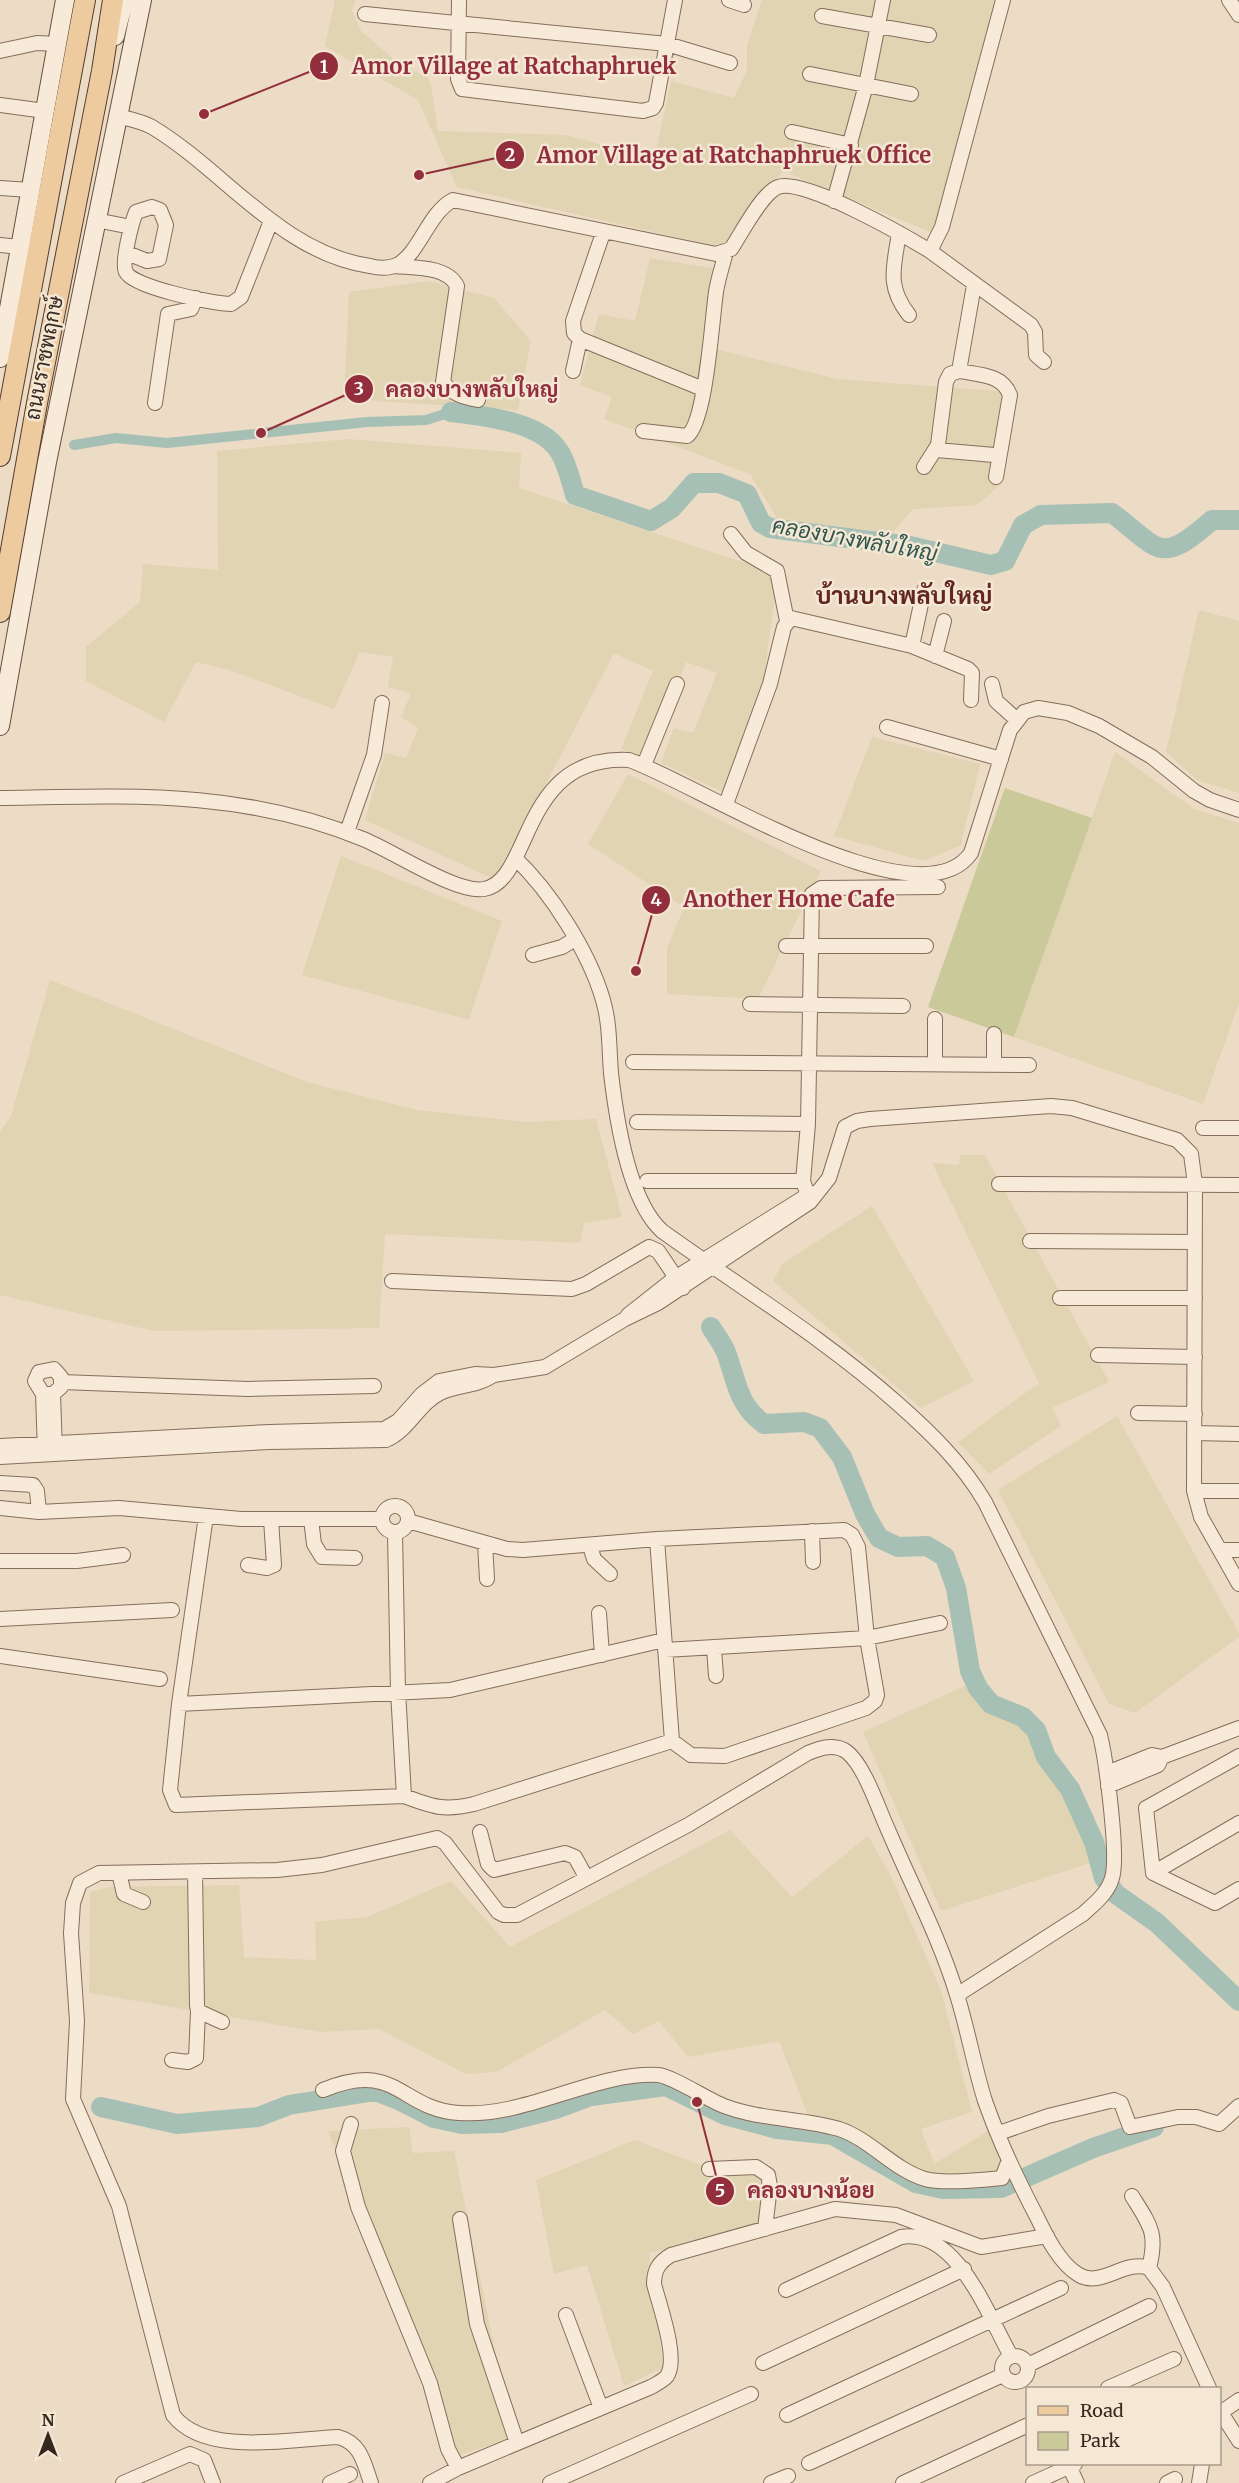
<svg xmlns="http://www.w3.org/2000/svg" width="1239" height="2483" viewBox="0 0 1239 2483" font-family="Merriweather,Sarabun,serif">
	<style>
		.farmland { fill: #e1d4b3 }
		.green { fill: #cac999 }
		.lines { fill: none; stroke-linecap: round; stroke-linejoin: round }
		.canal { stroke: #a7c0b5; stroke-width: 10 }
		.river { stroke: #a7c0b5; stroke-width: 20 }
		.street-casing { stroke: #866d5c; stroke-width: 16 }
		.secondary-casing { stroke: #684e3f; stroke-width: 20 }
		.primary-casing { stroke: #543c30; stroke-width: 22 }
		.street { stroke: #f7ead8; stroke-width: 14 }
		.secondary { stroke: #f7ead8; stroke-width: 18 }
		.primary { stroke: #edcb9f; stroke-width: 20 }
		.labels { text-anchor: middle; stroke-width: 5; stroke-linejoin: round; paint-order: stroke }
		.street-label { font-size: 21px; fill: #37281f; stroke: #f4e7d4 }
		.water-label { font-size: 22px; font-style: italic; fill: #2f564f; stroke: #f4e7d4 }
		.quarter-label { font-size: 24px; font-weight: bold; fill: #622621; stroke: #f4e7d4 }
		.leader { fill: none; stroke: #932f3d; stroke-width: 2 }
		.callout-dot { fill: #932f3d; stroke: #f4e7d4; stroke-width: 2 }
		.mark-label { font-size: 18px; text-anchor: middle; font-weight: bold; fill: #fff }
		.callout-label { font-size: 22px; text-anchor: middle; font-weight: bold; fill: #932f3d; stroke: #f4e7d4; stroke-width: 5; stroke-linejoin: round; paint-order: stroke }
	</style>
	<rect width="100%" height="100%" fill="#ecdbc5"/>
	<!-- farmland -->
	<path class="farmland" d="M335,0H355L352,11L361,31L398,63L427,77L431,85L438,131L566,135L645,156L655,155L671,81L734,98L747,70V46L762,0H998L935,234L783,171L724,248L457,187L418,100L325,46Z
		M650,258L718,269L707,347L838,379L1009,392L1000,485L977,505L913,509L892,533L777,518L750,474L604,419L612,397L580,385L599,314L635,321Z
		M429,281L494,298L531,341L518,410L344,399L349,292Z
		M348,439L521,453L519,488L778,574L762,691L725,793L661,763L674,728L693,733L717,673L686,662L647,759L621,749L653,671L614,653L496,880L365,820L385,753L406,758L418,728L401,717L411,693L388,687L393,657L360,652L334,709L233,671L196,662L164,722L86,681V647L140,602L143,564L218,570L217,451Z
		M1199,610L1239,621V793L1197,780L1166,752Z
		M872,737L980,764L961,845L924,861L834,836Z
		M1115,752L1194,809L1239,823V1003L1203,1104L1014,1037Z
		M628,774L821,871L758,999L667,994V948L684,907L588,844Z
		M341,856L502,921L469,1020L302,975Z
		M50,980L307,1082L417,1110L526,1122L596,1119L622,1217L584,1223L580,1243L385,1234L379,1328L154,1331L0,1295V1132L11,1116Z
		M960,1155H985L1109,1382L1052,1408L1061,1426L989,1474L958,1442L1039,1383L932,1163L959,1165Z
		M872,1206L974,1381L921,1408L773,1281L782,1264Z
		M1117,1416L1239,1633V1637L1135,1713L1109,1704L998,1490Z
		M967,1685L1027,1733L1070,1782L1093,1862L941,1911L863,1732Z
		M730,1830L792,1897L868,1836L890,1874L942,1993L972,2112L921,2129L934,2164L990,2130L1007,2177L930,2179L836,2128L812,2126L779,2041L688,2057L659,2021L633,2034L605,2010L496,2072L466,2074L379,2029L320,2032L89,1993L90,1892L111,1887L239,1885L244,1957L316,1960L315,1922L367,1917L451,1881L510,1947Z
		M409,2127L413,2153L454,2151L513,2438L453,2457L328,2131Z
		M635,2140L698,2164L770,2173L762,2226L649,2253L663,2368L624,2386L587,2265L554,2274L536,2180Z"/>
	<!-- green -->
	<path class="green" d="M1005,788L1092,818L1014,1037L928,1007Z"/>
	<g class="lines">
		<!-- canal -->
		<path class="canal" d="M74,445L116,438L167,443L367,422L426,420L451,412"/>
		<!-- river -->
		<path class="river" d="M451,412C483,416 540,421 559,451C567,463 571,481 575,495L651,521L672,508L694,483H719L747,494L761,523L770,528L910,546L991,565L1005,561L1023,525L1041,515L1112,513C1160,549 1159,567 1212,520H1239
			M711,1327C716,1336 724,1345 727,1355C737,1383 738,1405 764,1424L804,1422L820,1428L842,1457L865,1514L879,1538L898,1547L927,1546L945,1557L956,1588L970,1671L978,1688L991,1704L1023,1717L1036,1730L1046,1757L1070,1789L1094,1842L1104,1878L1116,1894L1157,1923L1239,2001
			M101,2107L177,2124L258,2117L289,2105L375,2091L401,2101L434,2118L462,2124L501,2123L556,2109L591,2096L666,2086L725,2115L777,2129L833,2135L916,2183L943,2189L1001,2188L1093,2148L1154,2127"/>
		<!-- street casing -->
		<g class="street-casing">
			<path id="street" d="M459,0L458,79L462,89L643,111L653,108L656,103L675,0
				M729,0L744,5
				M1229,0L1239,15
				M365,14L667,44L730,63
				M822,16L929,35
				M0,51L37,43L57,44
				M810,74L911,94
				M0,105L45,111
				M117,116C129,119 141,121 152,127C225,171 281,253 370,266C378,268 388,269 397,265C420,253 428,213 453,200L716,254L731,249C741,234 762,193 778,187C803,177 905,236 930,251L942,227L1003,0
				M792,132L851,145
				M0,188L30,190
				M834,201L866,85L883,0
				M96,220L131,227
				M603,233L573,321L574,333L580,339L703,389
				M899,233C894,267 886,286 909,315
				M0,245L20,247
				M930,251L1031,325L1035,332L1036,355L1044,362
				M127,253L147,261L159,259L166,225L160,210L152,207L136,212C132,222 121,263 126,272C132,287 214,304 231,304L241,297L271,221
				M395,266C415,268 447,266 457,286L443,382C452,394 463,397 478,400
				M974,285L959,371C979,375 1002,374 1010,395L996,477
				M573,371L580,339
				M155,403L168,314L191,309L196,298
				M643,431L687,436C706,423 712,319 716,292C718,278 723,265 726,251
				M937,450L994,455
				M924,467L938,445L946,382L950,374L959,371
				M731,534L746,553L777,571L787,621
				M912,646L924,590
				M935,656L944,621
				M992,684L996,701L1016,719
				M887,727L1001,759
				M644,765L677,684
				M0,798C128,796 241,789 363,839C391,850 457,894 484,889C533,881 519,754 629,760C692,781 919,928 971,853L1010,730L1024,712L1038,708L1068,713L1099,726L1152,757L1194,791L1210,800L1239,810
				M726,804L770,684L784,627L791,618L912,646L968,669L972,673L971,700
				M347,832L374,755L382,703
				M515,858C551,892 589,952 603,1000C610,1024 609,1048 611,1073C616,1117 628,1200 662,1231C741,1288 824,1338 897,1403C931,1433 962,1463 985,1502L1100,1735C1106,1760 1119,1856 1112,1878C1108,1893 1094,1904 1083,1914L957,1995
				M786,946H926
				M533,955L562,947L575,939
				M750,1004L903,1006
				M935,1019V1064
				M994,1034V1065
				M633,1062L1029,1065
				M637,1122L808,1124
				M1203,1128H1239
				M647,1181H803
				M999,1184L1239,1185
				M810,1202L803,1181L808,1124L812,894L821,888L938,887
				M1030,1241L1195,1242
				M392,1281L572,1289L586,1284L649,1247L658,1251L683,1288
				M1060,1298H1195
				M628,1315L675,1278L811,1193
				M1098,1355L1195,1357
				M62,1382L248,1389L374,1386
				M43,1394H53L61,1387V1377L54,1369L39,1372L35,1381L43,1394L45,1452
				M53,1394L55,1452
				M1138,1413L1195,1414
				M1194,1433L1239,1434
				M0,1446L269,1432L384,1429L398,1421L422,1394L439,1381L475,1374L494,1375L545,1367L625,1319L658,1303L810,1202L829,1178L845,1127L857,1121L870,1119L1051,1106L1072,1108L1177,1140L1191,1154L1195,1184L1194,1491L1201,1517L1239,1584
				M0,1457L269,1442L386,1440C409,1430 418,1404 440,1393C458,1384 473,1388 494,1375
				M0,1483L33,1485L37,1491L39,1512
				M1194,1491H1239
				M382 1519a13 13 0 1 1 26 0a13 13 0 1 1-26 0Z
				M0,1508L39,1512L119,1508L241,1519H382
				M206,1516L179,1704L170,1790L176,1805L404,1796C433,1807 444,1811 474,1804L672,1741L691,1755L725,1756L866,1708L875,1701L877,1695L867,1638L858,1547L852,1535L844,1530L657,1539L523,1550L507,1549L408,1521
				M311,1519L314,1544L322,1557L355,1558
				M812,1531L813,1562
				M395,1532L398,1691L404,1796
				M657,1539L672,1741
				M485,1543L487,1579
				M590,1546L594,1559L610,1574
				M1220,1550H1239
				M0,1561H77L123,1555
				M248,1565L267,1568L274,1565L271,1519
				M599,1613L602,1655
				M0,1619L172,1610
				M714,1648L716,1676
				M665,1650L867,1638L940,1623
				M0,1656L160,1679
				M179,1704L450,1690L664,1640
				M1239,1756L1146,1808L1153,1873L1215,1903L1239,1889
				M1162,1757L1239,1728
				M1107,1773L1152,1755L1162,1757L1158,1765L1108,1786
				M480,1832L488,1864L494,1870L565,1853L575,1857L586,1877
				M195,1872L197,2005L198,2011L222,2022
				M119,1873L124,1894L143,1902
				M1153,1873L1239,1823
				M172,2060L188,2062L196,2058L198,2011
				M323,2090C397,2059 399,2109 459,2113C526,2118 593,2072 658,2075C672,2076 708,2100 724,2106C761,2120 801,2118 839,2129C870,2139 894,2170 925,2179C943,2184 983,2180 1002,2178L1009,2160
				M351,2124L343,2151L358,2207L430,2383L448,2449L458,2468
				M999,2133L1048,2116L1114,2100L1121,2103L1130,2127L1178,2117H1196L1219,2124L1239,2106
				M709,2169L756,2167L768,2175L770,2186L765,2229
				M1132,2196C1150,2225 1158,2233 1149,2268
				M460,2219L477,2324L517,2443
				M786,2290L901,2237C957,2227 989,2318 1011,2356
				M566,2315L601,2408
				M1002 2369a13 13 0 1 1 26 0a13 13 0 1 1-26 0Z
				M763,2363L964,2269
				M1028,2365L1149,2306
				M1108,2388L1174,2359
				M1220,2411L1239,2441
				M1220,2413L1239,2400
				M787,2415L1061,2288
				M809,2463L1003,2375
				M1068,2464L1077,2483
				M123,2483L190,2454L204,2460L213,2483
				M330,2483L350,2474
				M371,2483C364,2463 361,2443 338,2437C290,2439 205,2457 173,2415L119,2206L73,2099L77,2021L71,1933L73,1903L80,1883L99,1873L277,1870L322,1865L437,1838L445,1843L498,1912L504,1915H517L688,1825L808,1753C820,1748 835,1743 847,1752C865,1766 879,1811 889,1832C912,1886 940,1939 957,1995C968,2030 974,2066 985,2101C999,2141 1017,2179 1037,2217C1046,2236 1060,2264 1079,2275C1101,2288 1125,2259 1149,2268L1163,2287L1209,2388
				M430,2483L458,2468L651,2387C656,2384 663,2381 667,2376C679,2359 659,2304 654,2284C654,2270 659,2262 671,2255L835,2209L896,2215L981,2247L1047,2236
				M550,2483L751,2394
				M771,2483L788,2476
				M903,2483L1028,2425
				M1033,2483L1075,2464
				M1167,2483L1175,2479
				M1199,2483L1202,2464"/>
		</g>
		<!-- secondary casing -->
		<g class="secondary-casing">
			<path id="secondary" d="M115,36L124,0
				M0,358L65,0
				M0,726L47,462L142,0"/>
		</g>
		<!-- primary casing -->
		<g class="primary-casing">
			<path id="primary" d="M0,456L85,0
				M0,612L37,403L102,71L113,0"/>
		</g>
		<!-- street -->
		<use href="#street" class="street"/>
		<!-- secondary -->
		<use href="#secondary" class="secondary"/>
		<!-- primary -->
		<use href="#primary" class="primary"/>
	</g>
	<g class="labels">
		<!-- street labels -->
		<g class="street-label">
			<text transform="translate(44 358) rotate(-79)" y="7">ถนนราชพฤกษ์</text>
		</g>
		<!-- water labels -->
		<g class="water-label">
			<text transform="translate(855 539) rotate(10)" y="8">คลองบางพลับใหญ่</text>
		</g>
		<!-- quarter labels -->
		<g class="quarter-label">
			<text x="904" y="604">บ้านบางพลับใหญ่</text>
		</g>
	</g>
	<!-- callouts -->
	<path class="leader" d="M204 114L324 66M419 175L510 155M261 433L359 389M636 971L656 900M697 2102L720 2191"/>
	<g class="callout-dot">
		<circle cx="204" cy="114" r="6"/>
		<circle cx="419" cy="175" r="6"/>
		<circle cx="261" cy="433" r="6"/>
		<circle cx="636" cy="971" r="6"/>
		<circle cx="697" cy="2102" r="6"/>
		<circle cx="324" cy="66" r="15"/>
		<circle cx="510" cy="155" r="15"/>
		<circle cx="359" cy="389" r="15"/>
		<circle cx="656" cy="900" r="15"/>
		<circle cx="720" cy="2191" r="15"/>
	</g>
	<g class="mark-label">
		<text x="324" y="73">1</text>
		<text x="510" y="161">2</text>
		<text x="359" y="395">3</text>
		<text x="656" y="906">4</text>
		<text x="720" y="2197">5</text>
	</g>
	<g class="callout-label">
		<text x="514" y="74">Amor Village at Ratchaphruek</text>
		<text x="734" y="163">Amor Village at Ratchaphruek Office</text>
		<text x="472" y="397">คลองบางพลับใหญ่</text>
		<text x="789" y="907">Another Home Cafe</text>
		<text x="811" y="2198">คลองบางน้อย</text>
	</g>
	<!-- legend -->
	<rect x="1026" y="2387" width="195" height="78" fill="#f4e7d4" stroke="#a89b8c" stroke-width="1.5"/>
	<rect x="1038" y="2406" width="30" height="9" fill="#edcb9f" stroke="#a89b8c" stroke-width="1.5"/>
	<text x="1080" y="2417" font-size="18" fill="#37281f">Road</text>
	<rect x="1038" y="2432" width="30" height="18" fill="#cac999" stroke="#a89b8c" stroke-width="1.5"/>
	<text x="1080" y="2447" font-size="18" fill="#37281f">Park</text>
	<!-- north arrow -->
	<g transform="translate(48 2435)" stroke="#f4e7d4" stroke-width="4.5" paint-order="stroke">
	<path d="M0-4.5L10 22L0 15L-10 22Z" fill="#37281f"/>
	<text y="-9" font-size="16" font-weight="bold" text-anchor="middle" fill="#37281f">N</text>
	</g>
</svg>
